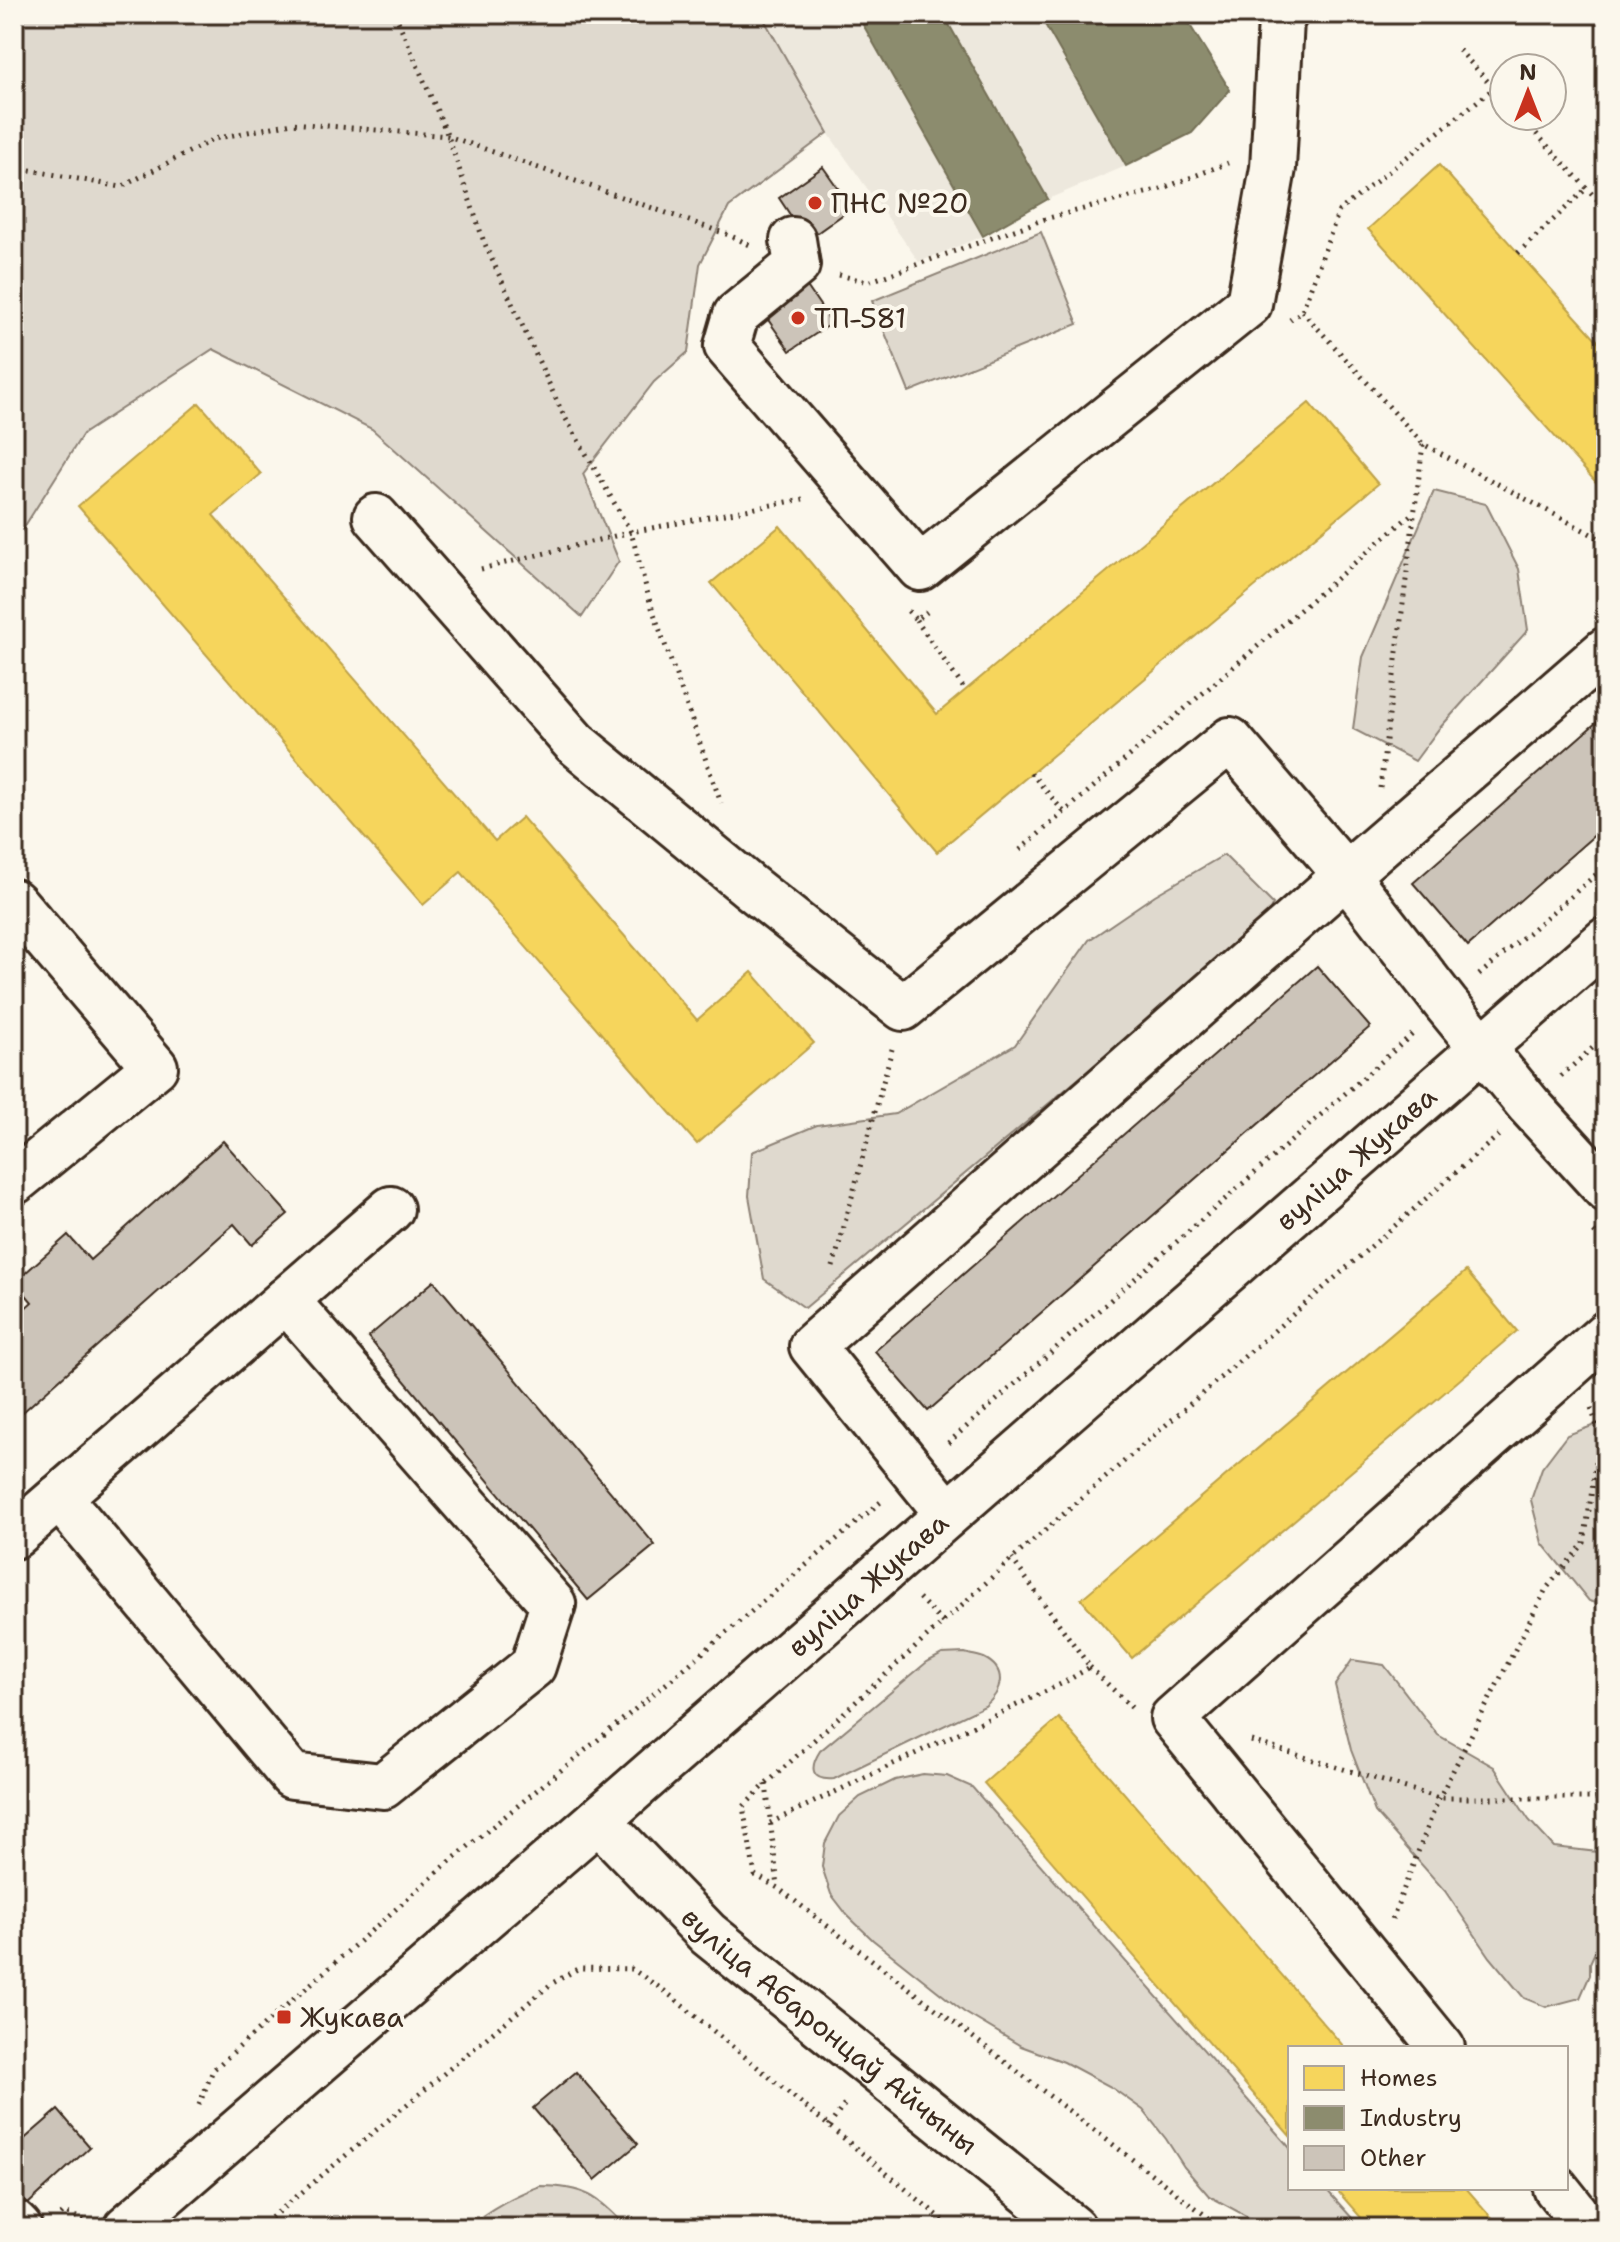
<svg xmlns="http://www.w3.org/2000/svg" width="1620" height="2242" viewBox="0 0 1620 2242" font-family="'Shantell Sans',sans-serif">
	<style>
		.built { fill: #ede8dd }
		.green { fill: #dfd9ce; stroke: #8d8276; stroke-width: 2 }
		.homes { fill: #f6d55c; stroke: #bea249; stroke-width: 2 }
		.industry { fill: #8c8c6e; stroke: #746f56; stroke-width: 2 }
		.building { fill: #ccc4b9; stroke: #3b2a1e; stroke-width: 2 }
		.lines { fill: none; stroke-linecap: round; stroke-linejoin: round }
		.minor-casing { stroke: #3b2a1e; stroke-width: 50 }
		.major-casing { stroke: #3b2a1e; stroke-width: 50 }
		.path { stroke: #3b2a1e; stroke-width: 5; stroke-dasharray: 2 6; stroke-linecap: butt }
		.minor { stroke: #fbf7ec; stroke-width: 44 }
		.major { stroke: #fbf7ec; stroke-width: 44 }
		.poi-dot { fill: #c8321e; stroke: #fbf7ec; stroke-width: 3 }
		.labels { text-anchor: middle; stroke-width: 8; stroke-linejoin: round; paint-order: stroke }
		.poi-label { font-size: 28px; fill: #3b2a1e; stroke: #fbf7ec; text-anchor: start }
		.street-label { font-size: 28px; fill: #3b2a1e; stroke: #fbf7ec }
	</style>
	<rect width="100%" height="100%" fill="#fbf7ec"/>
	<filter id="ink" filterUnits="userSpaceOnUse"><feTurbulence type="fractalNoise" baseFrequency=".0125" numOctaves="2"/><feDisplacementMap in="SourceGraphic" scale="16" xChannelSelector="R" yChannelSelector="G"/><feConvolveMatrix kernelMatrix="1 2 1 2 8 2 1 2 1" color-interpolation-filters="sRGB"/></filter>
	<g filter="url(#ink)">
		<!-- built -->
		<path class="built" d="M761,14H1183L1230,90L1192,133L1126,166L1048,199L983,236L919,262L828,133Z"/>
		<!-- green -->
		<path class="green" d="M14,14H761L828,133L729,207L700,264L688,352L654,382L583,474L619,561L582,617L372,429L213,349L83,434L14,543Z
			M1041,232L1078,324L909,392L872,301Z
			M1434,491L1486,504L1519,569L1528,630L1438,730L1415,761L1353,729L1363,657Z
			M1224,855L1273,904L1263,924L805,1308L764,1279L749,1196L752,1152L817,1125L895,1114L1015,1045L1089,940L1155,895Z
			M1606,1421V1606L1589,1601L1542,1543L1531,1500L1542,1468L1567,1435Z
			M965,1653C971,1655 979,1656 984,1658C1008,1670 1002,1692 985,1706L834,1779C811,1781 809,1768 820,1751L927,1662L942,1654Z
			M1352,1660L1384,1665L1438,1735L1494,1767L1529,1820L1554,1847L1606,1853V1928L1590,1963V1975L1580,1998L1546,2007L1524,1998L1490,1957L1445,1891L1375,1812L1351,1750L1335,1685Z
			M923,1774L947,1776L972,1787L1290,2148V2188H1325L1361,2228H1268L1209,2196L1184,2167L1166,2139L1143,2110L1111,2087L1064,2062L1021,2046L964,2012L873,1940L848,1916L831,1894L822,1867L825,1843L839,1816L860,1797L895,1780Z
			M540,2186C583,2186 599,2196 627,2228H466C490,2209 512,2196 540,2186Z"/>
		<!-- homes -->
		<path class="homes" d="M1439,165L1606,350V487L1603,490L1368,229Z
			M199,403L261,474L213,515L495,841L522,817L697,1020L752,972L814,1043L697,1144L461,872L423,905L78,506Z
			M1309,403L1378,484L937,852L711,583L780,526L937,714Z
			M1466,1271L1517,1331L1132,1658L1081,1599Z
			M1059,1718L1345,2048H1290V2136L984,1783Z
			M1335,2188H1466L1501,2228H1370Z"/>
		<!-- industry -->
		<path class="industry" d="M857,14H943L1048,199L983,236Z
			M1039,14H1183L1230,90L1192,133L1126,166Z"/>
		<!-- building -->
		<path class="building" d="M823,167L852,208L807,240L779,198Z
			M806,285L832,323L790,351L764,314Z
			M1606,714V825L1468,946L1413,883Z
			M1317,966L1370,1027L928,1411L875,1351Z
			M223,1141L288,1214L252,1245L234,1224L14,1420V1318L32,1302L15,1282L68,1235L90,1260Z
			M434,1281L655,1545L588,1600L368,1337Z
			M576,2072L638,2144L595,2180L533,2108Z
			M58,2110L90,2147L28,2204L14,2190V2148Z"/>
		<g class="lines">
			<!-- minor casing -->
			<g class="minor-casing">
				<g id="minor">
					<path d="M793,240L797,265L736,315L727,346L920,568L1249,304L1273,168L1281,20L1285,14"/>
					<path d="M376,517L575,743L750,887L903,1008L1230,740L1346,875L1446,1004L1529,1105L1606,1189"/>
					<path d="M14,902L155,1067L14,1182"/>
					<path d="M59,1497L292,1776L383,1786L533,1666L553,1604L286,1300"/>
					<path d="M948,1514L812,1346L1346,875L1606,650"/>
					<path d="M14,1536L391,1209"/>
					<path id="s1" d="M598,1820L708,1934L1073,2228"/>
					<path d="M1442,2048L1173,1718L1606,1334"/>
					<path d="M1556,2188L1588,2228"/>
					<path d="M14,2223L19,2228"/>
				</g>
			</g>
			<!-- major casing -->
			<g class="major-casing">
				<g id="major">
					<path id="s2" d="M126,2228L598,1820L1606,940"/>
				</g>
			</g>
			<!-- path -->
			<path class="path" d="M395,14L448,136L484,242L562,412L631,532L650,602L721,803
				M1459,50L1504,99
				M1520,116L1606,209
				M14,167L121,187L214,139L292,123L448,136L729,235L750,245
				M1518,253L1587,188
				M839,275L868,282L1045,219L1161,189L1228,163
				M1302,311L1423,444L1606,542
				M1290,320L1302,311L1339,211L1494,88
				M481,569L631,532L803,499
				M908,611L916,620L927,612
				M916,620L965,690
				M1031,773L1064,812
				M1380,788L1423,444
				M1020,850L1414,512
				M1479,975L1606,866
				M1561,1076L1606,1036
				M1594,1232L1606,1246
				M833,1267L892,1049
				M948,1443L1415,1032
				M919,1598L943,1623
				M1090,1667L1132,1708
				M1251,1741L1439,1798H1606
				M766,1784L778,1887
				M770,1823L1065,1682L1090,1667L1012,1559
				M1392,1919L1439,1798L1546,1589L1584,1543L1600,1436L1590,1404
				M199,2105L213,2070L447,1864L667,1683L883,1500
				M829,2126L847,2101
				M61,2215L64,2212L84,2220
				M259,2228L551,1984L579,1968L632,1969L666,1992L953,2228
				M1222,2228L778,1888L755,1875L743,1807L766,1784L1012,1559L1499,1135"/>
			<!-- minor -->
			<use href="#minor" class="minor"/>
			<!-- major -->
			<use href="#major" class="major"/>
		</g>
	</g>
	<!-- markers -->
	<g class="poi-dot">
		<circle cx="815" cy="203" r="8"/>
		<circle cx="798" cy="318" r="8"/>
		<rect x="276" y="2009" width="16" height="16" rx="4"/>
	</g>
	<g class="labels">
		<!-- poi labels -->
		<g class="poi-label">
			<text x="831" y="213">ПНС №20</text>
			<text x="814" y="328">ТП-581</text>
			<text x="300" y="2027">Жукава</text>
		</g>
		<!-- street labels -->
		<g class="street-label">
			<text dy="10" stroke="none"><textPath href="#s2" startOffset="1630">вуліца Жукава</textPath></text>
			<text dy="10" stroke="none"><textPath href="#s2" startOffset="982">вуліца Жукава</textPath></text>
			<text dy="10" stroke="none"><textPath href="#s1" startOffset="314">вуліца Абаронцаў Айчыны</textPath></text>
		</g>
	</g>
	<!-- margin -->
	<rect width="1620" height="2242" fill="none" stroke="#fbf7ec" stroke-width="48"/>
	<rect x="24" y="24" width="1572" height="2194" fill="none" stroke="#3b2a1e" stroke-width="3" filter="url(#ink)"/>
	<!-- legend -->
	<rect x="1288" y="2046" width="280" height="144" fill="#fbf7ec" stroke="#aea59a" stroke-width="2"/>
	<rect x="1304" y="2066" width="40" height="24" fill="#f6d55c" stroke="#aea59a" stroke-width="2"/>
	<text x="1360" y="2086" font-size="24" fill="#3b2a1e">Homes</text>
	<rect x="1304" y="2106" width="40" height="24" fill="#8c8c6e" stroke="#aea59a" stroke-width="2"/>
	<text x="1360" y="2126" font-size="24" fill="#3b2a1e">Industry</text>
	<rect x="1304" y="2146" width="40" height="24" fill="#ccc4b9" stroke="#aea59a" stroke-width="2"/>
	<text x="1360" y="2166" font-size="24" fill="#3b2a1e">Other</text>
	<!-- north arrow -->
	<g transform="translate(1528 92)"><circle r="38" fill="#fbf7ec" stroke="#aea59a" stroke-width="2"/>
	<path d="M0-6L14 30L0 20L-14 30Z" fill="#c8321e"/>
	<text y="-12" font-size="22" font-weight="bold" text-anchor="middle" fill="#3b2a1e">N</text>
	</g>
</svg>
